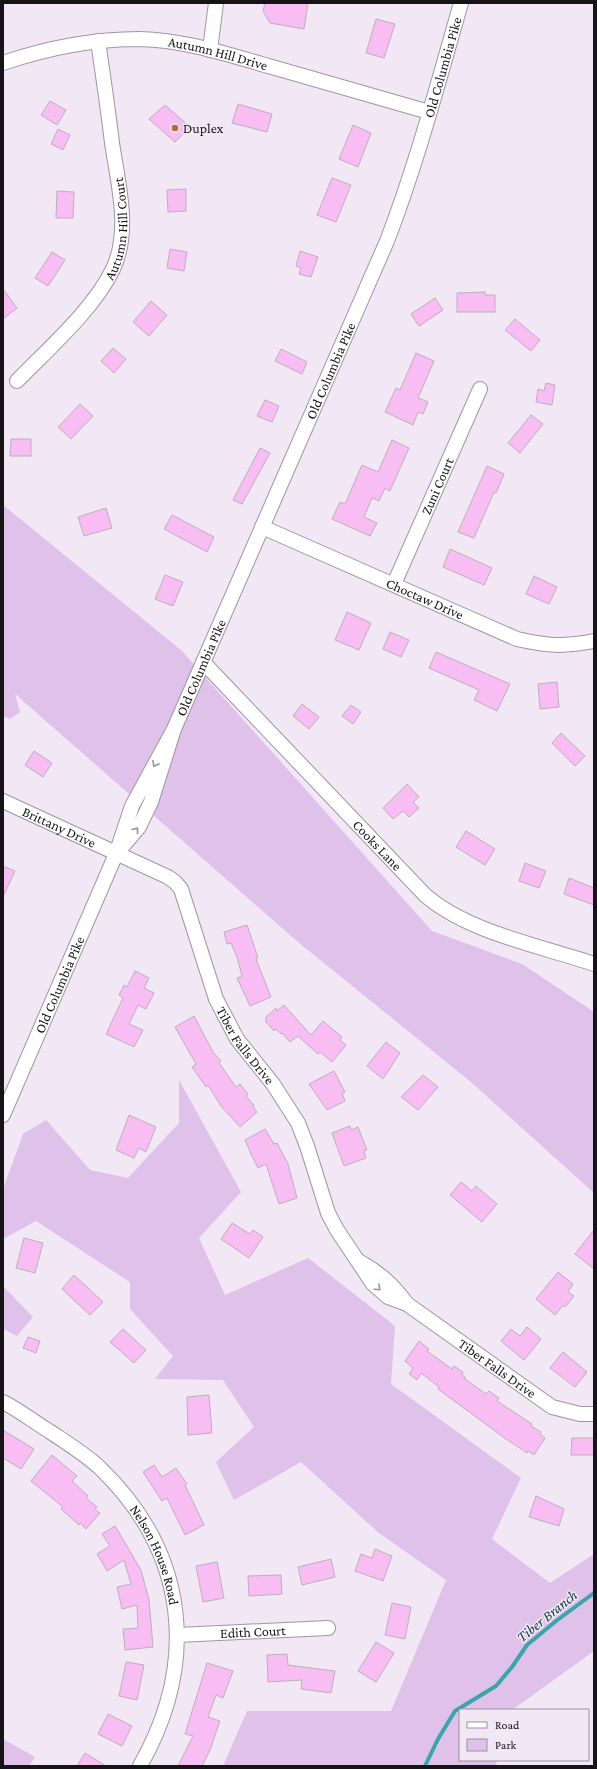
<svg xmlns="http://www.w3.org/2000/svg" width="597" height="1769" viewBox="0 0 597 1769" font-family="'Crimson Pro',serif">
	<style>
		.green { fill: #dfc1e9 }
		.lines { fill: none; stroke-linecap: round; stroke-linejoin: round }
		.stream { stroke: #3aa6ac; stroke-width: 4 }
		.building { fill: #f8bdf2; stroke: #bdb0bb }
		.minor-casing { stroke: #a096a3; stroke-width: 16 }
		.minor { stroke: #fff; stroke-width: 14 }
		.oneway { stroke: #979597 }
		.poi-dot { fill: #a9702e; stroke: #f1e7f5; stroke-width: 1.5 }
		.labels { text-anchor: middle; stroke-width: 3; stroke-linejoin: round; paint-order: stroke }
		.street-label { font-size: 14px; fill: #171418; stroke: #f1e7f5 }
		.poi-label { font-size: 14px; fill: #171418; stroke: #f1e7f5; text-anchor: start }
		.water-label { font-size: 15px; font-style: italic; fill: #0d3e41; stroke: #f1e7f5 }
	</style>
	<rect width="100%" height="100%" fill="#f1e7f5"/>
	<!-- green -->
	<path class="green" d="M3,505L181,650L432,931L522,964L594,1012V1193L471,1082L298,942L15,694L20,712L10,719L3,716Z
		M179,1080L241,1192L199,1238L225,1295L308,1258L395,1326L391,1384L521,1478L492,1539L550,1583L594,1554V1651L512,1710H460V1760H497L496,1766H223L247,1711H391L446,1580L379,1533L301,1462L234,1500L216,1462L254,1427L223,1380L155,1379L173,1356L130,1309V1282L36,1221L3,1239V1189L23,1134L46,1120L90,1170L128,1178L179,1123Z
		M3,1286L33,1317L17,1336L3,1329Z
		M3,1739L35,1757L29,1766H3Z"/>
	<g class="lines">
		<!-- stream -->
		<path class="stream" d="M425,1766L438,1739L455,1711L496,1686L512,1667L527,1645L556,1621L594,1593"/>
	</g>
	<!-- building -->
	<path class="building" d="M265,3H308L304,29L270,23L263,11Z
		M376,19L395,24L384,58L366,53Z
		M50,101L66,110L57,125L41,115Z
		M238,104L272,114L267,132L232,123Z
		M165,105L190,127L175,142L149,119Z
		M353,125L371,133L358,167L339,159Z
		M58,129L70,135L63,150L51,144Z
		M332,178L351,185L336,222L317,215Z
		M186,189V211L168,212L167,190Z
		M57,191L74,192L73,218H56Z
		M170,249L187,252L184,271L167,268Z
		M300,251L318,257L311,277L299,274L301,268L296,266Z
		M52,252L65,260L48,286L35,278Z
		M3,289L17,308L3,319Z
		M485,292V295H495V312H457V293Z
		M435,298L443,310L419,326L411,314Z
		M151,301L167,315L149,336L133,322Z
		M515,319L540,340L531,351L505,330Z
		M113,348L126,359L114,373L101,361Z
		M281,349L307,362L302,374L275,361Z
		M416,353L434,361L418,398L428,402L423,414L418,412L413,425L385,412L396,388L400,390Z
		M546,383L555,385L552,405L536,402L538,389L544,391Z
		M265,400L279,406L272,422L257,416Z
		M80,404L93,416L71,439L58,427Z
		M531,415L543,424L520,453L508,443Z
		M11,439H31V456H10Z
		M392,440L409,448L390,491L385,488L379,501L372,498L364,517L377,523L370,536L332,519L340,502L345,504L362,465L378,472Z
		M260,448L270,453L242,504L233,500Z
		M487,466L504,474L496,493L494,492L474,538L458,532Z
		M106,508L112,528L84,536L78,517Z
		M172,515L214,537L207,552L164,529Z
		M450,549L492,568L484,585L443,567Z
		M165,575L183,582L173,606L155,599Z
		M534,576L557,587L549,604L526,594Z
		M347,612L371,623L359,650L335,640Z
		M390,632L409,640L401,657L383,649Z
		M436,652L510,684L497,711L474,700L479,690L429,668Z
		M557,682L559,707L540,709L538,684Z
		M302,704L319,717L309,729L293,716Z
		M351,705L361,712L353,724L342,716Z
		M561,733L585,756L575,766L552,743Z
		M34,751L52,763L43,777L25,765Z
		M407,784L419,797L413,802L419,808L409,817L403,811L393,819L383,808Z
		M466,831L495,849L485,865L456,847Z
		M525,863L546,871L539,888L519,881Z
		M3,866L15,871L3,897Z
		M569,878L594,888V905L564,894Z
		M247,925L258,958L256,959L271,997L250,1006L237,978L242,976L237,957L231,943L227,944L224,932Z
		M135,971L149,978L144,988L154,993L146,1009L138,1005L129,1024L143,1030L134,1047L106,1034L123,998L119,995L124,985L127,987Z
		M284,1005L311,1035L323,1021L342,1037L340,1040L346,1045L332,1062L320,1052L318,1054L298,1036L290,1042L282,1033L281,1034L276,1029L274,1031L265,1021L267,1020L265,1018L276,1008L277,1011Z
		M194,1016L213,1052L221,1061L219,1063L236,1087L240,1084L248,1094L246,1096L254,1105L253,1107L257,1112L240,1127L221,1106L208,1085L206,1087L192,1067L196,1064L175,1027Z
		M386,1042L400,1053L383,1079L367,1066Z
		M334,1071L345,1092L342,1093L345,1101L327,1110L309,1084Z
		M423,1075L438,1087L418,1110L401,1097Z
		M129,1115L156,1127L146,1152L139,1148L134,1158L116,1150Z
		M350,1126L351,1130L358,1127L367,1150L364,1151L366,1158L344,1166L332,1133Z
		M265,1129L274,1144L277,1143L288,1164L297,1198L279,1204L266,1164L258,1168L252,1156L245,1140Z
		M461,1182L472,1191L476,1186L497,1204L482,1222L450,1195Z
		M232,1223L250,1234L253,1230L263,1237L249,1258L221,1239Z
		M594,1230V1269L575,1254Z
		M24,1238L43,1243L35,1273L16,1268Z
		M558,1272L573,1284L568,1292L574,1296L565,1307L563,1305L555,1315L536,1299Z
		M74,1275L103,1302L90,1315L62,1289Z
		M527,1327L541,1339L524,1360L501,1341L511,1329L520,1336Z
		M123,1329L146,1350L134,1363L110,1342Z
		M28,1337L40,1341L36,1353L23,1348Z
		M419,1341L429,1349L427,1351L452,1369L454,1366L463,1372L462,1375L465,1377V1379L486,1394L489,1391L499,1398L497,1401L532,1424L531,1426L541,1432L540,1434L545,1438L534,1455L528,1451L527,1453L506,1439L438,1389L439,1387L421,1373L417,1380L409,1374L413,1368L405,1361Z
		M563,1352L587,1372L575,1387L550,1368Z
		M209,1395L212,1433L188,1435L187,1397Z
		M3,1430L34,1449L21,1469L3,1458Z
		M572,1438H594V1455H571Z
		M52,1455L77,1476L72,1481L88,1496L86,1498L97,1507L95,1509L100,1513L86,1529L80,1523L79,1525L61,1509L63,1507L31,1481Z
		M154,1465L162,1477L176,1468L187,1484L185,1485L204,1525L185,1535L167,1498L162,1501L143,1472Z
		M536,1496L564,1509L559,1526L529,1517Z
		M115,1526L141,1570L149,1600L153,1647L125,1650L123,1629L138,1628L137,1605L122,1609L117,1587L131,1584L124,1560L107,1571L97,1554L110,1546L102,1534Z
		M375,1549L392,1556L383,1581L355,1571L361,1554L372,1558Z
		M331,1559L335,1577L302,1585L298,1567Z
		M217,1562L224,1598L203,1602L196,1566Z
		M281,1575L282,1594L249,1596L248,1576Z
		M392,1603L411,1607L405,1639L385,1635Z
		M376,1642L394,1653L376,1682L358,1671Z
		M287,1654L288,1665L335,1671L331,1693L301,1689L302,1680L268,1682L267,1655Z
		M126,1662L144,1665L137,1700L119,1696Z
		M207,1663L233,1671L223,1698L216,1695L208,1717L220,1721L210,1750L202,1766H178L193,1736L185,1734Z
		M108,1714L132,1726L122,1746L98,1734Z
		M85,1753L106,1766H77Z"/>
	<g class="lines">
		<!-- minor casing -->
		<g class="minor-casing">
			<g id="minor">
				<path d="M210,50L216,3"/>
				<path id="s1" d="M3,63C47,48 93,39 140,39C185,40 229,55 272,67C325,82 377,97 429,112"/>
				<path id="s2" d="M17,381C48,349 94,309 113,269C131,231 118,183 112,143C108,109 103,75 98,41"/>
				<path id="s3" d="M262,527L517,639C548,646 563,647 594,641"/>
				<path id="s4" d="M394,584L480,389"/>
				<path id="s5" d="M203,662L425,895C467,932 541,946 594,964"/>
				<path id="s6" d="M174,729L151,802L139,827L116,854L132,806L174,729L387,241C417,163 438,83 461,3"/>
				<path id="s7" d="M3,801L168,877L175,882L181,889L216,999L237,1039L273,1084L298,1123L307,1146L328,1213L337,1230L373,1284L388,1297L407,1304L552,1407L580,1414H594"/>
				<path id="s8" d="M3,1115L116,854"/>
				<path d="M360,1262C380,1273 393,1285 407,1304"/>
				<path id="s9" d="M3,1402C19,1410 34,1422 49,1431C67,1443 85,1454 100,1468C188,1553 199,1662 140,1766"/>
				<path id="s10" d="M178,1635L328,1628"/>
			</g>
		</g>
		<!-- minor -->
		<use href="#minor" class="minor"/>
	</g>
	<!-- one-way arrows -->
	<defs><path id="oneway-chevron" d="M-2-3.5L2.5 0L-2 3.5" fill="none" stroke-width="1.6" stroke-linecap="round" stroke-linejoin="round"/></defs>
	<g class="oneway">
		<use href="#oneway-chevron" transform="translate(155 764) rotate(119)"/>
		<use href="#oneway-chevron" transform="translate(136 830) rotate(-52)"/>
		<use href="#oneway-chevron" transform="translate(378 1288) rotate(43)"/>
	</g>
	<!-- markers -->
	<circle class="poi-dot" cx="175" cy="128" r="4"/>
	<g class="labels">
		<!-- street labels -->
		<g class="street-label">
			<text dy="5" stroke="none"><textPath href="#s1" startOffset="219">Autumn Hill Drive</textPath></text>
			<text dy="5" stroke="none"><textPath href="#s6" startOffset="993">Old Columbia Pike</textPath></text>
			<text dy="5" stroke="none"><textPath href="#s2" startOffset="189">Autumn Hill Court</textPath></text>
			<text dy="5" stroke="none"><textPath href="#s6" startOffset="669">Old Columbia Pike</textPath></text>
			<text dy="5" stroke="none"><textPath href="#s4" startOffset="107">Zuni Court</textPath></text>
			<text dy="5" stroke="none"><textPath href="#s3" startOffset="178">Choctaw Drive</textPath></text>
			<text dy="5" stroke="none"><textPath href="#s6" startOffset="345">Old Columbia Pike</textPath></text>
			<text dy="5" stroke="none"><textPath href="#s7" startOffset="62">Brittany Drive</textPath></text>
			<text dy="5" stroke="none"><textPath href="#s5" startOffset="253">Cooks Lane</textPath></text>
			<text dy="5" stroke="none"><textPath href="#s8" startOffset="142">Old Columbia Pike</textPath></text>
			<text dy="5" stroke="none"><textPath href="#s7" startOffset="370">Tiber Falls Drive</textPath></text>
			<text dy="5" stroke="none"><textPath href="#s7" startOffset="794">Tiber Falls Drive</textPath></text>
			<text dy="5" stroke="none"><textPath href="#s9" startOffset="222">Nelson House Road</textPath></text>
			<text dy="5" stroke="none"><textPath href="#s10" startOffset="75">Edith Court</textPath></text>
		</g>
		<!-- poi labels -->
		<g class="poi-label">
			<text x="183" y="133">Duplex</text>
		</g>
		<!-- water labels -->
		<g class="water-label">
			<text transform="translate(547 1616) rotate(-39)" y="5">Tiber Branch</text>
		</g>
	</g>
	<!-- border -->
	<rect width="597" height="1769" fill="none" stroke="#171418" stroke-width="8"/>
	<!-- legend -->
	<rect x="459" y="1709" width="130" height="52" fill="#f1e7f5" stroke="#9a939d"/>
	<rect x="467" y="1722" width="20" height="6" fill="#ffffff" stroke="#9a939d"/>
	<text x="495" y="1729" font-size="12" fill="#171418">Road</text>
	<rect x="467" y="1739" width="20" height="12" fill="#dfc1e9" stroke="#9a939d"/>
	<text x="495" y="1749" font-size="12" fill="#171418">Park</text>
</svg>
